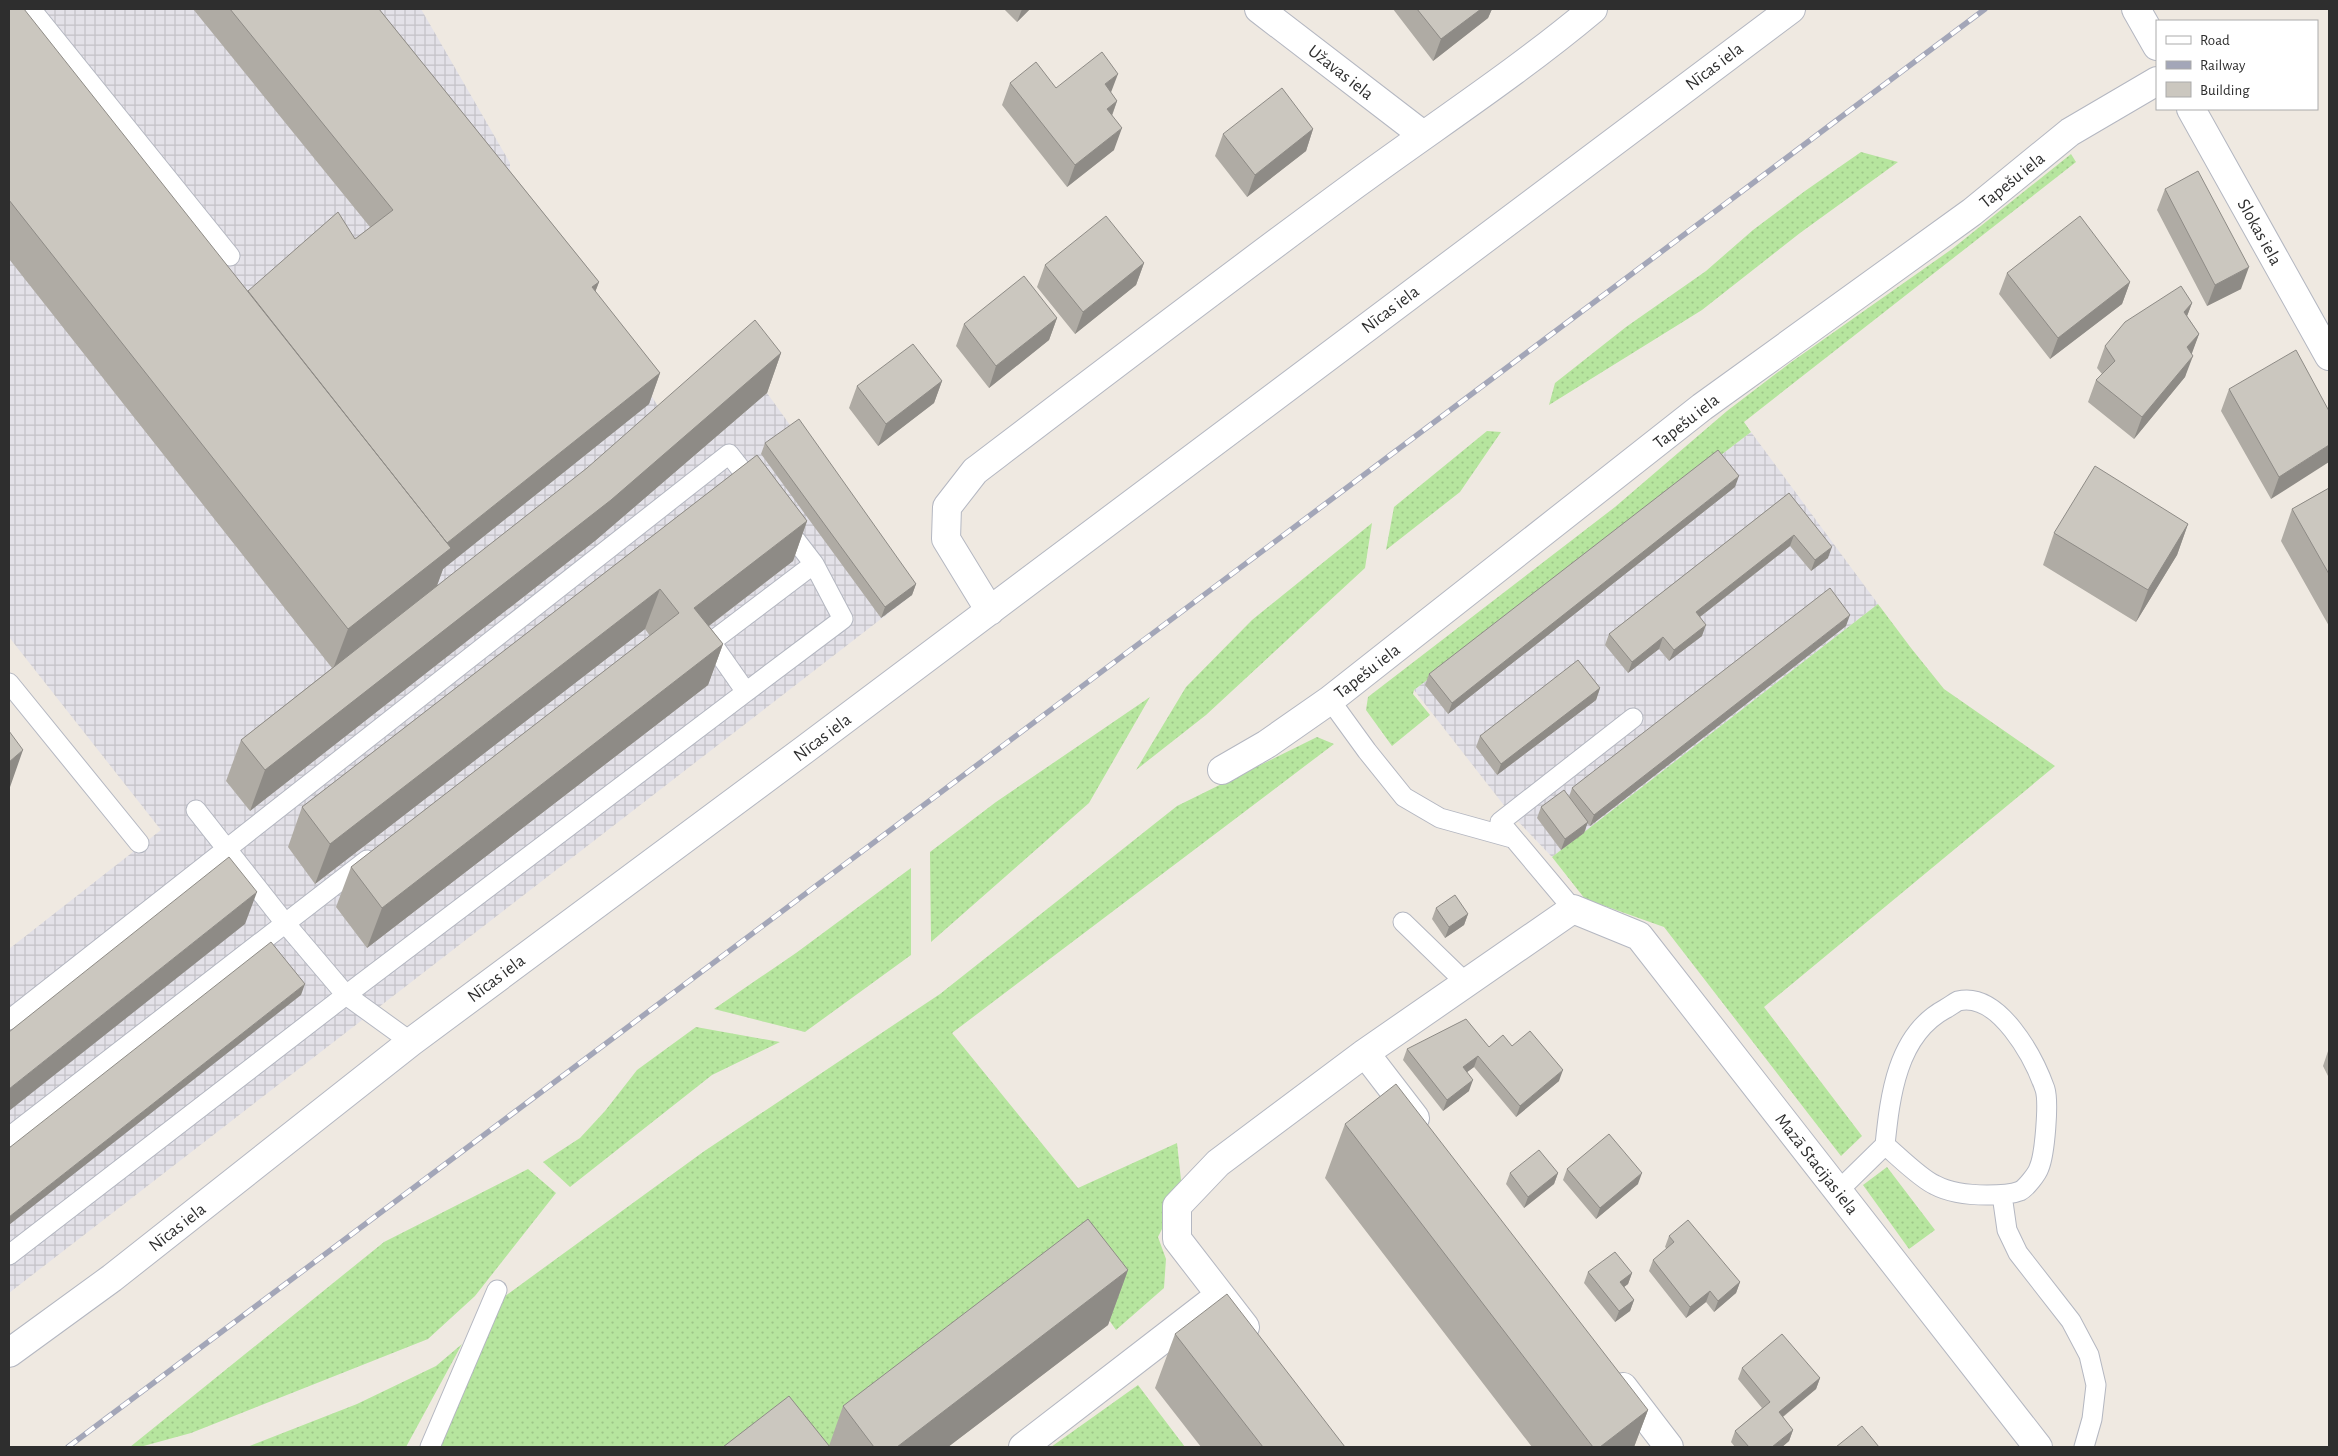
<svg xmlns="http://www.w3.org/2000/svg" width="2338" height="1456" viewBox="0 0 2338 1456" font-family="'Alegreya Sans',sans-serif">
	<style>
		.industrial { fill: url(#industrial-grid) }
		.grass { fill: url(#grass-dots) }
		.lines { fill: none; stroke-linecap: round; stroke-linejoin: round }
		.service-casing { stroke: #b4b7c1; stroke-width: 21 }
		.minor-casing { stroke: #b4b7c1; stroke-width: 30 }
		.tertiary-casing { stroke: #b4b7c1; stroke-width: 30 }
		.service { stroke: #fff; stroke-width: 19 }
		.minor { stroke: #fff; stroke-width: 28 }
		.tertiary { stroke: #fff; stroke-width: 28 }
		.rail-casing { stroke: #a3a6b8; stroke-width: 5.5 }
		.rail { stroke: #fff; stroke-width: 4; stroke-dasharray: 11; stroke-linecap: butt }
		.wall { fill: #afaba4 }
		.shaded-wall { fill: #8e8b86 }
		.building { fill: #cbc7bf; stroke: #8e8b86 }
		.labels { text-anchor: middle; stroke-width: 4; stroke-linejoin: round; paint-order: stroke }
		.street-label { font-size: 18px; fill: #2e2e2e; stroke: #fff }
	</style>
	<defs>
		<pattern id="industrial-grid" width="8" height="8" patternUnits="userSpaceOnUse" patternTransform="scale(1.25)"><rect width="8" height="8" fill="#e3e1e8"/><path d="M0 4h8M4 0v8" fill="none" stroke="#c3c1c7"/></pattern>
		<pattern id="grass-dots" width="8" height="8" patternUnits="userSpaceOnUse" patternTransform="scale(1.25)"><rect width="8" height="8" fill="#b6e59e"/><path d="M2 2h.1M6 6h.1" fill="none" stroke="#9dc588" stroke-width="1.8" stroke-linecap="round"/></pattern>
	</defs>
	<rect width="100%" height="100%" fill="#efe9e1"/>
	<!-- industrial -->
	<path class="industrial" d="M9,9H421L510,163V179L669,423L767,393L912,595L9,1293V949L161,830L9,637Z
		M1751,432L1878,604L1552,857L1510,813L1414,690Z"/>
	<!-- grass -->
	<path class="grass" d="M1861,152L1898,162L1800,233L1702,310L1549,405L1555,383L1626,327L1706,271L1753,230L1805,191Z
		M2071,154L2076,162L1744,422L1751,432L1414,690L1413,694L1430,715L1392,746L1366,710L1368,697L1615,507L1727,411L1790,363L1952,249Z
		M1487,431L1501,432L1460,492L1386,550L1394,507Z
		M1372,523L1365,568L1206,715L1136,770L1186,687L1252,620Z
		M1878,604L1911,648L1944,689L2055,766L1764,1007L1862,1136L1841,1156L1664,927L1585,899L1552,857Z
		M1150,697L1089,803L931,942L930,852L996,802Z
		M1317,737L1334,744L952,1033L1078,1188L1177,1143L1182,1189L1158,1237L1166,1259L1164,1288L1116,1330L1069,1263L827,1447H438L501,1299L703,1152L940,994L1177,806Z
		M911,868V955L805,1032L714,1009L796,953Z
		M696,1027L780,1042L712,1075L570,1187L543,1162L580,1138L605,1111L637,1070Z
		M1887,1167L1935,1230L1909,1249L1863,1185Z
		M528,1169L556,1193L475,1296L428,1339L191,1433L140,1447H130L384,1242Z
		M462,1344L406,1447H247L357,1404L436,1366Z
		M1138,1385L1185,1447H1051Z"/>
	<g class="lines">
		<!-- service casing -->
		<g class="service-casing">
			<path id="service" d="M31,9L230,256
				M9,683L139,843
				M746,692L843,619L814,564
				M1330,700L1367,751L1404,797L1440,818L1512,838
				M196,810L285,923L346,995L411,1042
				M1573,909L1500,822L1633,718
				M1403,922L1466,983
				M9,1020L729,454L755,487
				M9,1137L367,860
				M1838,1191L1885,1145C1890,1096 1897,1035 1945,1009C1949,1007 1954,1003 1958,1001C1999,991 2034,1058 2045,1089C2049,1102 2045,1154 2039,1168C2037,1174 2026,1188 2020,1191C2010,1195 1997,1195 1987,1195C1970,1195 1950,1193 1935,1185C1921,1179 1898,1156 1885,1145
				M2002,1195L2007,1230L2018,1253L2071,1321L2089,1355L2096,1385L2092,1419L2084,1447
				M9,1255L346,995L746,692L711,642L814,564L784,525
				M430,1447L497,1290"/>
		</g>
		<!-- minor casing -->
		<g class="minor-casing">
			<path id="minor" d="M1259,9L1423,135
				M990,611L946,539L947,507L975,471C1101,375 1228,278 1356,184C1435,126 1518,72 1593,9
				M1222,770L1267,744L1330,700L1702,407L1972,212L2070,132L2157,81
				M1365,1053L1415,1118
				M1245,1327L1177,1239V1206L1218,1163L1365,1053L1573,909L1639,936L2038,1447
				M9,1353L112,1278L411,1042L804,750L1791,9
				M1623,1387L1669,1447
				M1023,1447L1220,1295"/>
		</g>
		<!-- tertiary casing -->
		<g class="tertiary-casing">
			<path id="tertiary" d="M2136,9L2157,46
				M2191,109L2329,356"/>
		</g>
		<!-- service -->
		<use href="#service" class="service"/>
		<!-- minor -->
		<use href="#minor" class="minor"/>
		<!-- tertiary -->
		<use href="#tertiary" class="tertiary"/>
		<!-- rail casing -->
		<g class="rail-casing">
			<path id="rail" d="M68,1447L1985,9"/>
		</g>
		<!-- rail -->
		<use href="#rail" class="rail"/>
	</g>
	<!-- wall -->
	<path class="wall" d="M9,9L248,291L355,239L370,227L193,9H379L599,282L595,292L660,373L649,404L443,569L437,586L781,353L767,393L596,540L250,811L226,781L241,740L332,668L9,259Z
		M1004,9H1030L1017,22Z
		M1393,9H1492L1488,18L1433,61Z
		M1010,83L1056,88L1111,93L1117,101L1112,116L1114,150L1067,187L1002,105Z
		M1313,129L1306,151L1247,197L1215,156L1223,134Z
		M2165,189L2241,289L2207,306L2157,210Z
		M1144,263L1136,285L1075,334L1037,287L1045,265Z
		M2007,273L2130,282L2122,304L2050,359L1999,294Z
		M2192,303L2187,316L2199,334L2191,354L2185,377L2134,439L2088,402L2096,380L2102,374L2097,368L2105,346Z
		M1057,318L1049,340L989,388L956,346L964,324Z
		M942,381L934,403L878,446L849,408L857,386Z
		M2229,389L2329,411L2271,499L2221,411Z
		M765,443L916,584L912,595L881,618L761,454Z
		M757,455L807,521L793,561L709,626L723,644L708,685L367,948L336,907L351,867L650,636L645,629L315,884L288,847L302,807Z
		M1735,487L1448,714L1425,685L1429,674Z
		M2329,488V626L2281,541L2292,509Z
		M1789,493L1828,558L1811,571L1790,546L1700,617L1702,636L1669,661L1659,649L1628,673L1605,645L1609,634Z
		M2188,524L2177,555L2136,622L2043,565L2054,533Z
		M1846,626L1590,826L1587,823L1584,833L1561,850L1537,818L1541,807L1569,797L1572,788Z
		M1600,688L1596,700L1497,775L1476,747L1480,736Z
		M1436,908L1468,914L1464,925L1445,938L1432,919Z
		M1512,1046L1559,1081L1516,1117L1474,1067L1467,1072L1469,1091L1443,1111L1403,1060L1407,1049Z
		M2329,1048V1078L2323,1066Z
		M1345,1124L1648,1410L1634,1447H1532L1325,1178Z
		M1567,1169L1638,1184L1596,1219L1563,1180Z
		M1510,1173H1558L1554,1184L1524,1208L1506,1184Z
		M1669,1236L1740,1282L1736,1293L1714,1312L1706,1302L1686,1318L1649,1271L1653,1260L1667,1249L1665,1247Z
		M1128,1270L1108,1325L948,1447H723L829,1446L843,1406Z
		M1588,1272L1632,1273L1628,1284L1624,1287L1634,1300L1630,1311L1615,1322L1584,1283Z
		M1175,1334L1345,1447H1201L1155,1388Z
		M1742,1368L1820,1378L1816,1389L1783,1417L1793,1430L1789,1441L1782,1447H1735L1731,1442L1735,1431L1762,1408L1738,1379Z"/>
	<!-- shaded-wall -->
	<path class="shaded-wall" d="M1022,9H1030L1017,22Z
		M1481,9H1492L1488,18L1433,61L1441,39Z
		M1118,74L1110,95L1105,84Z
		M1117,101L1109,123L1107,109Z
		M1122,128L1114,150L1067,187L1075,165Z
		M1313,129L1306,151L1247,197L1255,175Z
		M1144,263L1136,285L1075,334L1083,312Z
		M2249,267L2241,289L2207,306L2215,285Z
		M599,282L587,313L592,287Z
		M2130,282L2122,304L2050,359L2058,338Z
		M2192,303L2184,324V312Z
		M1057,318L1049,340L989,388L996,366Z
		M2199,334L2191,356L2187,347Z
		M781,353L767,393L596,540L250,811L265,770Z
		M2193,356L2185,377L2134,439L2142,417Z
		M660,373L649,404L443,569L436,588L333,669L348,629L441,548Z
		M942,381L934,403L878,446L886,424Z
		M2329,445V462L2271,499L2279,477Z
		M1739,476L1735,487L1448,714L1452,703Z
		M807,521L793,561L680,648L694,608Z
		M2188,524L2177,555L2136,622L2148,590Z
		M1794,535L1790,546L1692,623L1696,612Z
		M1832,547L1828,558L1811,571L1815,560Z
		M916,584L912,595L881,618L885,607Z
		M660,589L645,629L315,884L330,844Z
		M1850,615L1846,626L1590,826L1594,815Z
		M1706,625L1702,636L1669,661L1674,650Z
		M1663,637L1659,649L1628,673L1632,662Z
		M723,644L708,685L367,948L382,908Z
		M1600,688L1596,700L1497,775L1501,764Z
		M23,750L9,790V762Z
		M1588,822L1584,833L1561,850L1565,839Z
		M257,892L245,924L9,1111V1089Z
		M1468,914L1464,925L1445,938L1449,927Z
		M305,984L301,995L9,1225V1217Z
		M1478,1056L1474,1067L1459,1078L1463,1067Z
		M1563,1070L1559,1081L1516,1117L1520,1106Z
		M1473,1080L1469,1091L1443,1111L1447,1100Z
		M1558,1173L1554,1184L1524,1208L1528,1197Z
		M1642,1173L1638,1184L1596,1219L1600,1208Z
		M1128,1270L1108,1325L948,1447H897Z
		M1632,1273L1628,1284L1616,1293L1620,1282Z
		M1740,1282L1736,1293L1714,1312L1718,1301Z
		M1710,1291L1706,1302L1686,1318L1690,1307Z
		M1634,1300L1630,1311L1615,1322L1619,1311Z
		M1820,1378L1816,1389L1775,1423L1779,1412Z
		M1648,1410L1634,1447H1600Z
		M1793,1430L1789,1441L1782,1447H1772Z"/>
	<!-- building -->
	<path class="building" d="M9,9H24L451,548L348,629L9,200Z
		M230,9H379L599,282L592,287L660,373L447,543L248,291L338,212L355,239L393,210Z
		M1417,9H1481L1441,39Z
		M1102,52L1118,74L1105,84L1117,101L1107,109L1122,128L1075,165L1010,83L1036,62L1056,88Z
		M1282,88L1313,129L1255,175L1223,134Z
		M2198,171L2249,267L2215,285L2165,189Z
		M1106,216L1144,263L1083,312L1045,265Z
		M2080,216L2130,282L2058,338L2007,273Z
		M1024,276L1057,318L996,366L964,324Z
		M2181,286L2192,303L2184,312L2199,334L2187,347L2193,356L2142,417L2096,380L2115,361L2105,346L2125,322Z
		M755,320L781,353L611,500L265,770L241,740L587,468Z
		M913,344L942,381L886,424L857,386Z
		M2296,350L2329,411V445L2279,477L2229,389Z
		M799,419L916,584L885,607L765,443Z
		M1718,450L1739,476L1452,703L1429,674Z
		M757,455L807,521L694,608L723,644L382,908L351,867L679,613L660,589L330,844L302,807Z
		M2095,466L2188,524L2148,590L2054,533Z
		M2329,488V574L2292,509Z
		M1789,493L1832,547L1815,560L1794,535L1696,612L1706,625L1674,650L1663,637L1632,662L1609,634Z
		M1830,588L1850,615L1594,815L1572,788Z
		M1578,660L1600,688L1501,764L1480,736Z
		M9,731L23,750L9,762Z
		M1564,790L1588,822L1565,839L1541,807Z
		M229,857L257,892L9,1089V1032Z
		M1455,895L1468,914L1449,927L1436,908Z
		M271,942L305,984L9,1217V1148Z
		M1466,1019L1489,1047L1503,1035L1512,1046L1530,1031L1563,1070L1520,1106L1478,1056L1463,1067L1473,1080L1447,1100L1407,1049Z
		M1396,1084L1648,1410L1600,1447H1593L1345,1124Z
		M1609,1134L1642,1173L1600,1208L1567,1169Z
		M1539,1150L1558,1173L1528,1197L1510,1173Z
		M1088,1219L1128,1270L897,1447H874L843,1406Z
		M1688,1220L1740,1282L1718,1301L1710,1291L1690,1307L1653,1260L1674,1242L1669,1236Z
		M1615,1252L1632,1273L1620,1282L1634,1300L1619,1311L1588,1272Z
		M1227,1294L1345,1447H1263L1175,1334Z
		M1782,1334L1820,1378L1779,1412L1793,1430L1772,1447H1749L1735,1431L1770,1402L1742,1368Z
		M789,1396L830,1447H723Z
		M1862,1426L1879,1447H1836Z"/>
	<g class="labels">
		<!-- street labels -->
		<g class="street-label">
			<text transform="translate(1714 66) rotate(-37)" y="6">Nīcas iela</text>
			<text transform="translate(1341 72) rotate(38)" y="6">Užavas iela</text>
			<text transform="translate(2012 180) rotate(-39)" y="6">Tapešu iela</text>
			<text transform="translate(2260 232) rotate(61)" y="6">Slokas iela</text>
			<text transform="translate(1390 309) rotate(-37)" y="6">Nīcas iela</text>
			<text transform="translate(1686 421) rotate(-38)" y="6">Tapešu iela</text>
			<text transform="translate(1367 671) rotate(-38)" y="6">Tapešu iela</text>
			<text transform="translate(822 737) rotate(-37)" y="6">Nīcas iela</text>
			<text transform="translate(496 978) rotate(-37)" y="6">Nīcas iela</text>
			<text transform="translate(1817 1164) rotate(52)" y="6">Mazā Stacijas iela</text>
			<text transform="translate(177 1227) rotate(-38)" y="6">Nīcas iela</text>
		</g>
	</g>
	<!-- border -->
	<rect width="2338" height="1456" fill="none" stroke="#2e2e2e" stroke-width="20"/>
	<!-- legend -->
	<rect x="2156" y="20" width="162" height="90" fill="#ffffff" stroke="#ababab"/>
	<rect x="2166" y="36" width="25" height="8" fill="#ffffff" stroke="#ababab"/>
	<text x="2200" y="45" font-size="15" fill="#2e2e2e">Road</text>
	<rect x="2166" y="61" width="25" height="8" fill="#a3a6b8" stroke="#ababab"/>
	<text x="2200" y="70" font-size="15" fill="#2e2e2e">Railway</text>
	<rect x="2166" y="82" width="25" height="15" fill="#cbc7bf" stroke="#ababab"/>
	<text x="2200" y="95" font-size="15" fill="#2e2e2e">Building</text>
</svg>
